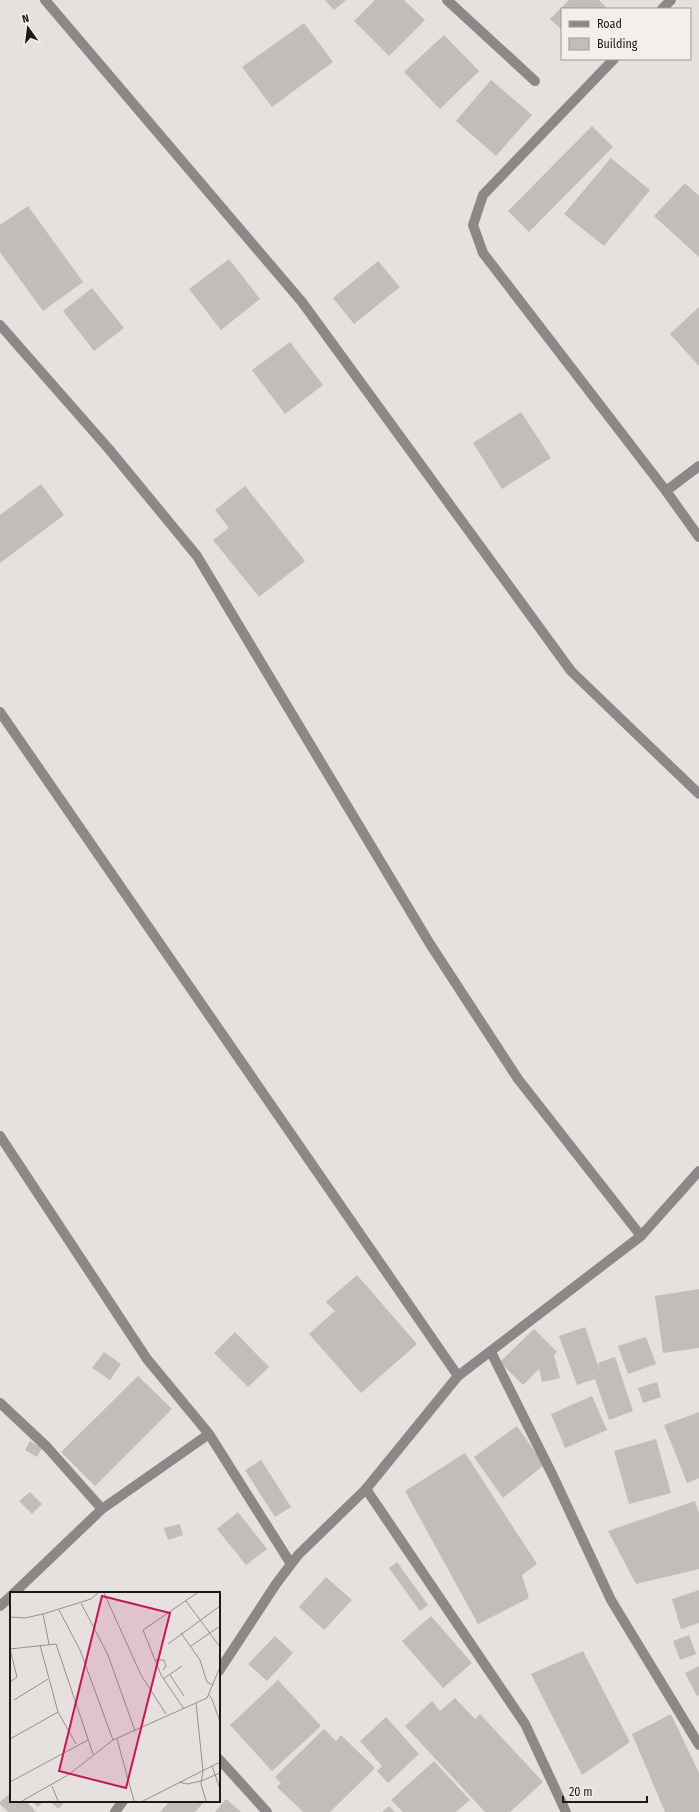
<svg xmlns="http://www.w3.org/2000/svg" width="699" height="1812" viewBox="0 0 699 1812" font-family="'Fira Sans Condensed',sans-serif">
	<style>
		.building { fill: #c1bdb9 }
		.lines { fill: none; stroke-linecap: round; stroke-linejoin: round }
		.lane { stroke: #8b8987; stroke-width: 10 }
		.street { stroke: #8b8987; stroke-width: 10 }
		.inset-road { fill: none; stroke: #95918f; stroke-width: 1 }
		.view { fill: #c2185b; fill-opacity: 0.15; stroke: #c2185b; stroke-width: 2 }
		.inset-edge { fill: none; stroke: #1c1a19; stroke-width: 2 }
	</style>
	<rect width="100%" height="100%" fill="#e6e1de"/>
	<!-- building -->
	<path class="building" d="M325,0H346L334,10Z
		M375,0H404L425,20L389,56L354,21Z
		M569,0H599L608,9H562V30L550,19Z
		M304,23L333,62L272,107L242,67Z
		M444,35L479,71L440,109L404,72Z
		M491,80L532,115L496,156L456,121Z
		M592,126L613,147L529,232L508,211Z
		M611,158L650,190L604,246L564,214Z
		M685,183L699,196V257L654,216Z
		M28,206L83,282L43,311L0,252V225Z
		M229,259L260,299L221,330L189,289Z
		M378,261L400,287L354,324L333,298Z
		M92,288L124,328L94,351L63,311Z
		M699,307V366L670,334Z
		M290,342L323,385L285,414L252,370Z
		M521,412L551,458L502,489L473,443Z
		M41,484L64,515L0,563V515Z
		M245,486L305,561L259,597L213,540L229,528L215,510Z
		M357,1275L417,1344L361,1393L309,1334L335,1311L326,1302Z
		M699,1289V1348L663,1353L655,1296Z
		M585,1327L602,1377L598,1363L615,1357L633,1411L609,1420L595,1379L577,1385L559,1336Z
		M534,1329L557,1352L554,1355L560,1378L542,1382L539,1369L523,1385L500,1362Z
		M235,1332L269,1367L248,1387L214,1353Z
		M646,1337L656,1364L628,1374L618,1346Z
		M104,1352L121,1364L110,1380L92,1368Z
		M138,1376L172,1409L95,1486L61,1452Z
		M657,1382L661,1397L643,1403L638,1388Z
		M592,1396L607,1430L565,1448L551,1414Z
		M699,1412V1478L687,1483L664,1425Z
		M517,1426L544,1465L503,1498L474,1457Z
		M656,1439L671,1493L629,1504L614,1451Z
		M30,1441L42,1448L37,1457L25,1450Z
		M465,1453L537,1564L522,1575L529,1598L478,1624L405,1491Z
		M261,1460L291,1507L275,1517L245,1470Z
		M30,1492L42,1504L32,1514L19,1501Z
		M695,1501L699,1513V1569L636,1584L608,1531Z
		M238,1512L267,1549L246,1565L217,1529Z
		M180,1524L183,1535L168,1540L164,1528Z
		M397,1562L428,1605L420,1611L389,1568Z
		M326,1577L352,1600L324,1630L299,1607Z
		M699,1590V1623L681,1629L672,1599Z
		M431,1616L472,1663L443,1688L402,1641Z
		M689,1635L696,1654L680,1660L673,1641Z
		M275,1636L293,1653L267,1681L248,1664Z
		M583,1651L630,1742L582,1775L531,1674Z
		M699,1666V1695L697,1696L685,1673Z
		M278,1680L321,1726L272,1771L230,1725Z
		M455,1698L475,1719L480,1714L543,1782L510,1812H485L405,1726L432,1701L440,1711Z
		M671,1714L699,1773V1812H665L632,1734Z
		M386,1717L419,1754L388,1783L377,1771L382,1766L360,1741Z
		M324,1729L336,1741L341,1735L375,1768L330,1812H303L277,1787L281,1783L275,1777Z
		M434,1761L470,1800L456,1812H403L391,1800Z
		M11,1792V1801H26L36,1812H8L0,1804V1802Z
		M226,1799L241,1812H215Z
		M32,1801H44L38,1807Z
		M49,1801H65L59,1809Z
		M170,1801H205L195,1812H160Z
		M389,1806L395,1812H382Z"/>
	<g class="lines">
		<!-- lane -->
		<path class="lane" d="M447,0L535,81
			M366,1489L525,1724L566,1812
			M219,1759L267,1812"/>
		<!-- street -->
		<path class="street" d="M45,0L302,302L571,671L699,794
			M662,9L671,0
			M614,59L483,195L473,225L483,253L666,491L699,537
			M0,325L108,448L197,556L430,944L518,1079L641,1236
			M666,491L699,466
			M0,712L458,1376
			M0,1136L147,1359L209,1434L291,1564
			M491,1352L553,1476L611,1600L699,1745
			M0,1403L47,1447L102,1509
			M14,1593L102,1509L209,1434
			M0,1606L11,1596
			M219,1671L276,1584L298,1555L366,1489L458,1376L641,1236L699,1171
			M115,1812L123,1801"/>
	</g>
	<!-- overview -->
	<g transform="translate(10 1592)">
		<rect width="210" height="210" fill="#e6e1de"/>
		<path class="inset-road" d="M94,1L131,83L156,122M176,9L210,55M71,11L98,63L125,139M49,18L70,58L103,148M33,22L39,52M0,25L15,26L33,22L81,7L88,1M171,41L190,68L197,90L203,93M158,52L210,14M30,53L48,120L66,152M181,54L210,34M0,57L46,52L83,162M145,68H154L156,74L153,78M160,83L174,104M153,87L172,74M0,90L7,85L0,57M199,103L202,107L210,130M4,108L38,87M186,111L193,179L191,192L196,209M174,117L151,83L133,38L187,1M0,147L48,120M107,147L124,209M202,174L210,197M0,190L78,148M169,190L177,192L191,189L210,181M42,194L48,209M12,209L58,183L103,148L197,106L210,75M133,209L210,170"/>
		<path class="view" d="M92,4L160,21L116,196L49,179Z"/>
		<rect width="210" height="210" class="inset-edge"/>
	</g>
	<!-- legend -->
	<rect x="561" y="8" width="130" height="52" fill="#f3efeb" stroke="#9d9a97"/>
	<rect x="569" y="21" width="20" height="6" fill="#8b8987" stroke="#9d9a97"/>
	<text x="597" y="28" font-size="12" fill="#1c1a19">Road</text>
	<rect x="569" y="38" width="20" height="12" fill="#c1bdb9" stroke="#9d9a97"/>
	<text x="597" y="48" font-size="12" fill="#1c1a19">Building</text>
	<!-- north arrow -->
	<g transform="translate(28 28) rotate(346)" stroke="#f3efeb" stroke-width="3" paint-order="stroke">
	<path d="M0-3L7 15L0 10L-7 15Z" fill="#1c1a19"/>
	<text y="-6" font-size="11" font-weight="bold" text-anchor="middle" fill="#1c1a19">N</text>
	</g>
	<!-- scale -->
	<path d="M563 1796v6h84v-6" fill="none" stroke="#1c1a19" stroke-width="2"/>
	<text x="569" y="1796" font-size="12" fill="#1c1a19" stroke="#f3efeb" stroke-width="3" paint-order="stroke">20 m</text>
</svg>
